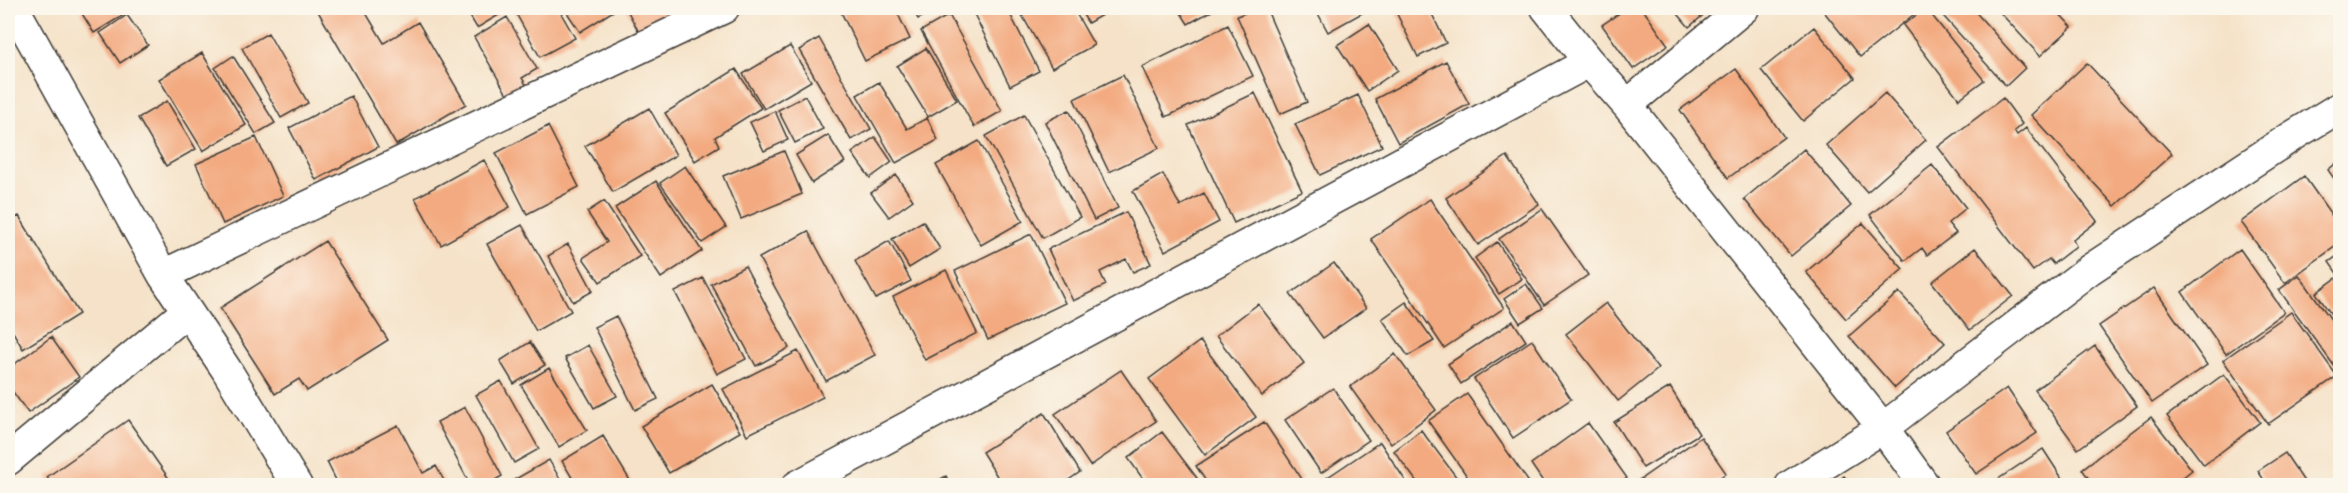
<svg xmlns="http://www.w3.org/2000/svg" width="2348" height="493" viewBox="0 0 2348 493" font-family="Alegreya,serif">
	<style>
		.building { fill: #f3aa80 }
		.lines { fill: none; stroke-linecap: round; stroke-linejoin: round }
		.street-casing { stroke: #3d3a36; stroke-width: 33 }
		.street { stroke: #fff; stroke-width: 30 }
	</style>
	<rect width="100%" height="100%" fill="#fbf7ec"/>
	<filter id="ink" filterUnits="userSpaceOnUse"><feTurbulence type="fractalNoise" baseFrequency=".0167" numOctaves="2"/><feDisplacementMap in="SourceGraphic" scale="12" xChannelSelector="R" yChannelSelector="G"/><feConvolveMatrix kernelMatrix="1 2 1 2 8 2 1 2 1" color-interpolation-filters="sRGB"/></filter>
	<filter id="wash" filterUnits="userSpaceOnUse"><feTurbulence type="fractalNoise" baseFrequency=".008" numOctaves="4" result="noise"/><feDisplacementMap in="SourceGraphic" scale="24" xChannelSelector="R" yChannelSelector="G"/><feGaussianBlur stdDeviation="1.35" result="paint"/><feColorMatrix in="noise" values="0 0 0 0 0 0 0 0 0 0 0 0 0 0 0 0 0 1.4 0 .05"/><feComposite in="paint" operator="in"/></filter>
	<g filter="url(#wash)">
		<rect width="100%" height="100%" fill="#f5e2c8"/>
		<g id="blocks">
			<!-- building -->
			<path class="building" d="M90,8H135L94,33L81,12Z
				M316,8H363L384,43L418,22L466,104L396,145Z
				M465,8H505L507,10L477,28Z
				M513,8H558L575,38L540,57Z
				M564,8H618L580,32Z
				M626,8H696L641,36Z
				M850,8H895L910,39L865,61L841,12Z
				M912,8H940L918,19Z
				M971,8H1007L1039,71L1010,86Z
				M1018,8H1073L1094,45L1052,68Z
				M1079,8H1114L1088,23Z
				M1178,8H1217L1188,24Z
				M1257,8H1266L1307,102L1280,114L1237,16Z
				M1315,8H1362L1364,12L1328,32Z
				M1394,8H1429L1446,43L1418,57Z
				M1627,8H1642L1668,45L1633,69L1602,25Z
				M1673,8H1712L1689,27Z
				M1821,8H1915L1918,11L1860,57Z
				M1926,8L1984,80L1959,99L1903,25Z
				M1936,8H1972L2025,68L2006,86Z
				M1996,8H2054L2072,27L2040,56Z
				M127,15L148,45L120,63L100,33Z
				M949,15L1002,111L974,127L921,31Z
				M507,17L537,69L522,78L527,86L508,96L474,37Z
				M1369,24L1398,70L1367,91L1337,45Z
				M1228,25L1253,76L1166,117L1142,67Z
				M1814,27L1855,78L1803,121L1761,70Z
				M268,33L308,103L281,118L242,48Z
				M819,38L871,129L851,140L799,50Z
				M790,46L811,81L764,109L743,74Z
				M926,48L957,100L928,117L897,66Z
				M202,53L246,125L203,151L159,79Z
				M233,56L275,123L256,134L215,68Z
				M1446,61L1469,104L1398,143L1375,99Z
				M2087,63L2172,154L2115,206L2031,115Z
				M736,69L761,108L715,137L719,146L695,161L665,113Z
				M1736,69L1784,137L1728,178L1680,110Z
				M1123,75L1159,148L1109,172L1074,99Z
				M879,82L907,129L927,118L938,140L896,163L857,95Z
				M1255,93L1302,191L1234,223L1188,125Z
				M1885,93L1926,140L1867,192L1826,145Z
				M1358,95L1382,146L1320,175L1295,124Z
				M351,96L378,147L316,180L289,128Z
				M805,96L823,129L795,143L778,110Z
				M2003,98L2022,124L2014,131L2017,135L2026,128L2097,221L2073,240L2076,246L2053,264L2049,259L2033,271L1938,147Z
				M167,101L196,149L166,166L138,118Z
				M649,108L676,155L613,192L585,146Z
				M1069,110L1118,208L1094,220L1045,122Z
				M775,111L788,140L764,151L750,122Z
				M1024,115L1080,217L1043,238L986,136Z
				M548,126L579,187L527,214L496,153Z
				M828,135L845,162L812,183L796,155Z
				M256,137L283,196L223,224L196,164Z
				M875,137L892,162L870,178L852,153Z
				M979,141L1023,221L981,245L936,165Z
				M1804,149L1851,206L1791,256L1744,199Z
				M784,151L802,194L741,219L723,176Z
				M1507,156L1539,204L1478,245L1446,198Z
				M484,160L510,207L441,245L415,198Z
				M2340,160V187L2328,170Z
				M1932,165L1966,208L1948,223L1956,233L1927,255L1922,248L1905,261L1870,215Z
				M685,166L726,227L702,243L660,183Z
				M1163,174L1180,206L1204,193L1219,222L1165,251L1133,191Z
				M896,175L913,200L889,217L871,193Z
				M2304,176L2340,227V243L2285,283L2241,222Z
				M656,181L702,251L661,278L615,208Z
				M1430,199L1504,308L1444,348L1371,239Z
				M604,201L640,256L600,282L583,258L607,242L587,212Z
				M1542,209L1588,275L1544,305L1499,239Z
				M1126,212L1151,264L1133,272L1126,259L1100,272L1106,285L1073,301L1048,249Z
				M19,216L79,314L23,349L13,332L9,334L14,342L8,346V222Z
				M923,221L940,249L909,268L892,239Z
				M1863,223L1903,269L1846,319L1806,272Z
				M522,225L571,311L536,331L487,244Z
				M808,231L875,355L826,381L759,258Z
				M1031,234L1065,303L988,340L955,271Z
				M325,241L388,340L307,391L299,379L275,394L220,308Z
				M889,241L911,281L876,299L855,261Z
				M1497,242L1522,279L1499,294L1475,258Z
				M568,244L593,291L573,302L548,256Z
				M1975,248L2013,296L1970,330L1932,282Z
				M2240,249L2284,312L2226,354L2182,292Z
				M2340,254V327L2316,293L2339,276L2329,262Z
				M1334,263L1366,308L1323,338L1290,294Z
				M745,266L789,348L756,366L711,284Z
				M946,270L977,333L925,360L893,297Z
				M2299,275L2340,332V364L2335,367L2279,290Z
				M703,278L746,359L717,374L675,292Z
				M1526,284L1543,308L1520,323L1504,299Z
				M2154,288L2207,365L2152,403L2099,326Z
				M1899,292L1945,343L1895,388L1849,336Z
				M1406,302L1434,341L1408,356L1382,319Z
				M1606,303L1658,369L1618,401L1566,334Z
				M1258,304L1304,363L1262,396L1216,336Z
				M2291,312L2337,376L2268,424L2223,360Z
				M616,316L658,399L635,410L594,327Z
				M1513,321L1526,341L1461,384L1448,364Z
				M51,337L79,377L28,413L8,385V369Z
				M1532,340L1571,399L1513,438L1474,379Z
				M1200,341L1256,417L1205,455L1149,379Z
				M530,342L545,365L514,384L500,361Z
				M588,345L617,396L594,408L565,358Z
				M2095,346L2137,406L2078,449L2035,390Z
				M798,351L823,397L747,435L723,389Z
				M1395,354L1436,410L1391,444L1350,387Z
				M549,368L587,430L559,447L521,385Z
				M1121,370L1156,421L1090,466L1055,414Z
				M2224,374L2260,422L2204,465L2167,416Z
				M501,381L539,449L514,463L476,395Z
				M712,384L740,432L669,473L641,426Z
				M1670,387L1699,434L1643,468L1614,422Z
				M1333,388L1369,440L1321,473L1285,420Z
				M2007,388L2037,433L1976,474L1946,431Z
				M1467,394L1528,481L1521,486H1474L1428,421Z
				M465,407L502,476L485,486H471L437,422Z
				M1044,413L1080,472L1060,486H1003L982,452Z
				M2151,417L2192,470L2172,486H2094L2082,469Z
				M128,420L174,486H52L47,477Z
				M1264,422L1302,479L1292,486H1209L1196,466Z
				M1588,423L1627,478L1616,486H1546L1531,464Z
				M398,425L423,473L436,466L447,486H339L327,462Z
				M1421,430L1463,486H1420L1394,451Z
				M1162,432L1203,486H1148L1128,458Z
				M603,436L631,482L625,486H577L562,461Z
				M1701,437L1726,473L1708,486H1637L1635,483Z
				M1380,442L1409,486H1320L1319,483Z
				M2043,449L2067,486H1988Z
				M2285,453L2307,486H2268L2258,471Z
				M549,460L564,486H515L512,481Z
				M946,476L951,486H928Z
				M1844,476L1852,486H1832Z"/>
		</g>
	</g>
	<g filter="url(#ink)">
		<use href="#blocks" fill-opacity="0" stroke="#3d3a36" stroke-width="1.5"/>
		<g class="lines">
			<!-- street casing -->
			<g class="street-casing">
				<path id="street" d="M14,8L163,275L226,369L297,486
					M1546,8L1589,62L1627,105L1883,428L1925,486
					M1627,105L1744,8
					M163,275L724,8
					M8,460L187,311
					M797,486L1589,62
					M1790,486L1883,428L2089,270L2291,137L2340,107"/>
			</g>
			<!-- street -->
			<use href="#street" class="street"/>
		</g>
	</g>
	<!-- margin -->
	<rect width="2348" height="493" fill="none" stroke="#fbf7ec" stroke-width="30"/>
</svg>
